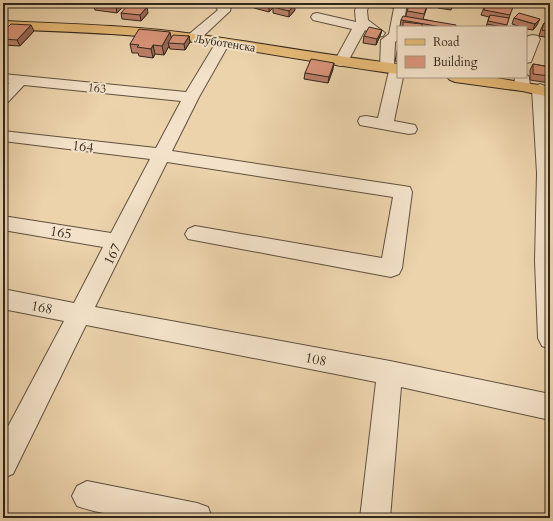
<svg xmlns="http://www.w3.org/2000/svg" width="553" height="521" viewBox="0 0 553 521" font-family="Cardo,serif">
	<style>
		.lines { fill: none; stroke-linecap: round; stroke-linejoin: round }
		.minor-casing { stroke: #5f513f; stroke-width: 2 }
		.major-casing { stroke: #30261b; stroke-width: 2 }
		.minor { fill: #f3e2c9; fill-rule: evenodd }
		.major { fill: #e6ba76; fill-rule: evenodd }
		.wall { fill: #bb8069; stroke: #30261b }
		.shaded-wall { fill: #996855; stroke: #30261b }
		.building { fill: #da957a; stroke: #30261b }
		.labels { text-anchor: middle; stroke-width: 4; stroke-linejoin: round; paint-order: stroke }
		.far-street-label { font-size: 12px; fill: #30261b; stroke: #f3e2c9 }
		.street-label { font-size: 14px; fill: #30261b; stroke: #f3e2c9 }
	</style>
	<rect width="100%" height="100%" fill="#ecd3ac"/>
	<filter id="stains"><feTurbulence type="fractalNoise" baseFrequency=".005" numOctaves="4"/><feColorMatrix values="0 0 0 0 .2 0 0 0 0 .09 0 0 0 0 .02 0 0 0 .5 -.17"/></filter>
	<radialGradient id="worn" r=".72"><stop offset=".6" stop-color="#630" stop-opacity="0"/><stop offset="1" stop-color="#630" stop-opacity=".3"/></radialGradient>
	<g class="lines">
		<!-- minor casing -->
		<g class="minor-casing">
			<path id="minor" d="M128,3H144L142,6H130Z
				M213,3H227L231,7L230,11L198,41H188L186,38L188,35L218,10Z
				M357,3H369L367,11L368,20L385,33L383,36L378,37L365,30L346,65L341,66L336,65L334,62L352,29L313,20L311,17L313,14L317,13L356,22L355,11Z
				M395,3H407L403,27H398V40L395,42L394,65H398V77H403L394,121L415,125L417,129L415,133L409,134L360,125L358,121L360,117L366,116L378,118L389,71L382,70L380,67L381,40L389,34Z
				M533,35L538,36L540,39L531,62L526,63V40L528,36Z
				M222,40L227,41L229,44L199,97L172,151L410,187L412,192L402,268L399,274L391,277L188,239L185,234L188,229L195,226L382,258L393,197L167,162L95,307L390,361L550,394V420L401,387L390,518H360L376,382L86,325L13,474L3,478V436L64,321L3,309V289L74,303L103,247L3,230V216L111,233L150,159L3,141V131L156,148L181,101L24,85L8,102L3,104V90L9,83L3,82V74L186,92L215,44L217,41Z
				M526,74L529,77L530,86L527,89L522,91L517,89L514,86L515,77H526Z
				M540,84L545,86L548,89L550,117V349L542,346L538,338L535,261L537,173L532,89L535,86Z
				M87,481L197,503L208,507L212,518C167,518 119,521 77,506L72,496L77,486Z"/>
		</g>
		<!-- major casing -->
		<g class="major-casing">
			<path id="major" d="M3,21C67,24 131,25 194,34C262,43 330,56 398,64V74C330,65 262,52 194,42C131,33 67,32 3,29Z
				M447,77H490L550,87V97L522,91L455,82L450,80Z"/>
		</g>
		<!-- minor -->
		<use href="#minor" class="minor"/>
		<!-- major -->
		<use href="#major" class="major"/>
	</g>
	<!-- wall -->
	<path class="wall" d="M254,3H276V5L295,10L289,17L273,13V8L269,12L254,8Z
		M374,3H395L394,8L373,6Z
		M412,3H430L428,8L427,7L423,19L456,27H402L403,26H400L401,20L406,16L407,11Z
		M440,3H454L451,10L438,8Z
		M93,4H126L117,13L95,10Z
		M485,5L510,15L506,27H486L489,17L481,15Z
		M121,13H148L141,21L122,19Z
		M550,14V20L547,19Z
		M514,18L537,25L533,30L526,29V27H521L512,24Z
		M544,23L550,24V38L539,36L541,29Z
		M382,30L380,36L376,45L363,43L364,36Z
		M34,31L20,46L4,45L3,43V32Z
		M189,36L190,42L185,50L170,49L169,46L164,55L155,54L153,58L139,56L138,53H132L130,44Z
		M398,47V62L395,61Z
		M533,64L550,67V83L530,80V70Z
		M333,69L328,83L304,79L305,73Z"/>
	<!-- shaded-wall -->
	<path class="shaded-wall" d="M120,3H126V4L117,13L116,7Z
		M272,3H276V5L269,12V6Z
		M295,4V10L289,17V11Z
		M147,7L148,13L141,21L140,15Z
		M540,19L537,25L533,30L535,24Z
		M31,25L34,31L20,46L17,40Z
		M382,30L380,36L376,45L377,39Z
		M170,32L172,41L168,43L169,46L164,55L162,46Z
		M189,36L190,42L185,50L184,44Z
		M153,45L155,54L153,58L151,49Z
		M334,63L333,69L328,83L329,77Z"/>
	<!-- building -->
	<path class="building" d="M95,3H120L116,7L93,4Z
		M256,3H272L269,6Z
		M277,3H289L295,4L289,11L273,7Z
		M410,3L427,6L424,14L407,11Z
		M440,3H454L452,7L439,5Z
		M492,3L513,7L510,15L484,10L485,5L491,6Z
		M128,5L147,7L140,15L121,13Z
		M519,13L540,19L535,24L514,18Z
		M490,15L509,18L507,25L488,21Z
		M403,16L456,25V27H442L401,20Z
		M403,22L422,24V27H403Z
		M544,23L550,24V32L542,30Z
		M11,24L31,25L17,40L3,39V37L6,34L3,33V32Z
		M487,24L501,27H486Z
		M369,27L382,30L377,39L364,36Z
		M139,29L170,32L162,46L153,45L151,49L137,47L139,45L130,44Z
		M173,35L189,36L184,44L168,43Z
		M311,59L334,63L329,77L305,73Z
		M533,64L550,67V76L533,74Z"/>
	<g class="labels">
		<!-- far-street labels -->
		<g class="far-street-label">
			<text transform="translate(225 43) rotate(9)" y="4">Љуботенска</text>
			<text transform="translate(97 88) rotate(6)" y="4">163</text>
		</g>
		<!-- street labels -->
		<g class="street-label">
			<text transform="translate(83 146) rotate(7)" y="5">164</text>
			<text transform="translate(61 232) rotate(9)" y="5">165</text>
			<text transform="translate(112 254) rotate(-63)" y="5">167</text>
			<text transform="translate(42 307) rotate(11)" y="5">168</text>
			<text transform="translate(316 359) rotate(11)" y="5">108</text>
		</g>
	</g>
	<!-- margin -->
	<rect width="553" height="521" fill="none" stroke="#ecd3ac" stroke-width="16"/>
	<rect x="4" y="4" width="545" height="513" fill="none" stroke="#30261b" stroke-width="2"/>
	<rect x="8" y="8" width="537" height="505" fill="none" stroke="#30261b"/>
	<!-- legend -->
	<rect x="397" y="26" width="130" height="52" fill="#f3e2c9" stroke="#a59783"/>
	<rect x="405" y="39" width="20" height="6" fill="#e6ba76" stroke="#a59783"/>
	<text x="433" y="46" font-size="12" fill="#30261b">Road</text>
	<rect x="405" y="56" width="20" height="12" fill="#da957a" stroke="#a59783"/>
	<text x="433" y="66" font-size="12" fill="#30261b">Building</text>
	<rect width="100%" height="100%" filter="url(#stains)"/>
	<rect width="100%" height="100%" fill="url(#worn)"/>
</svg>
